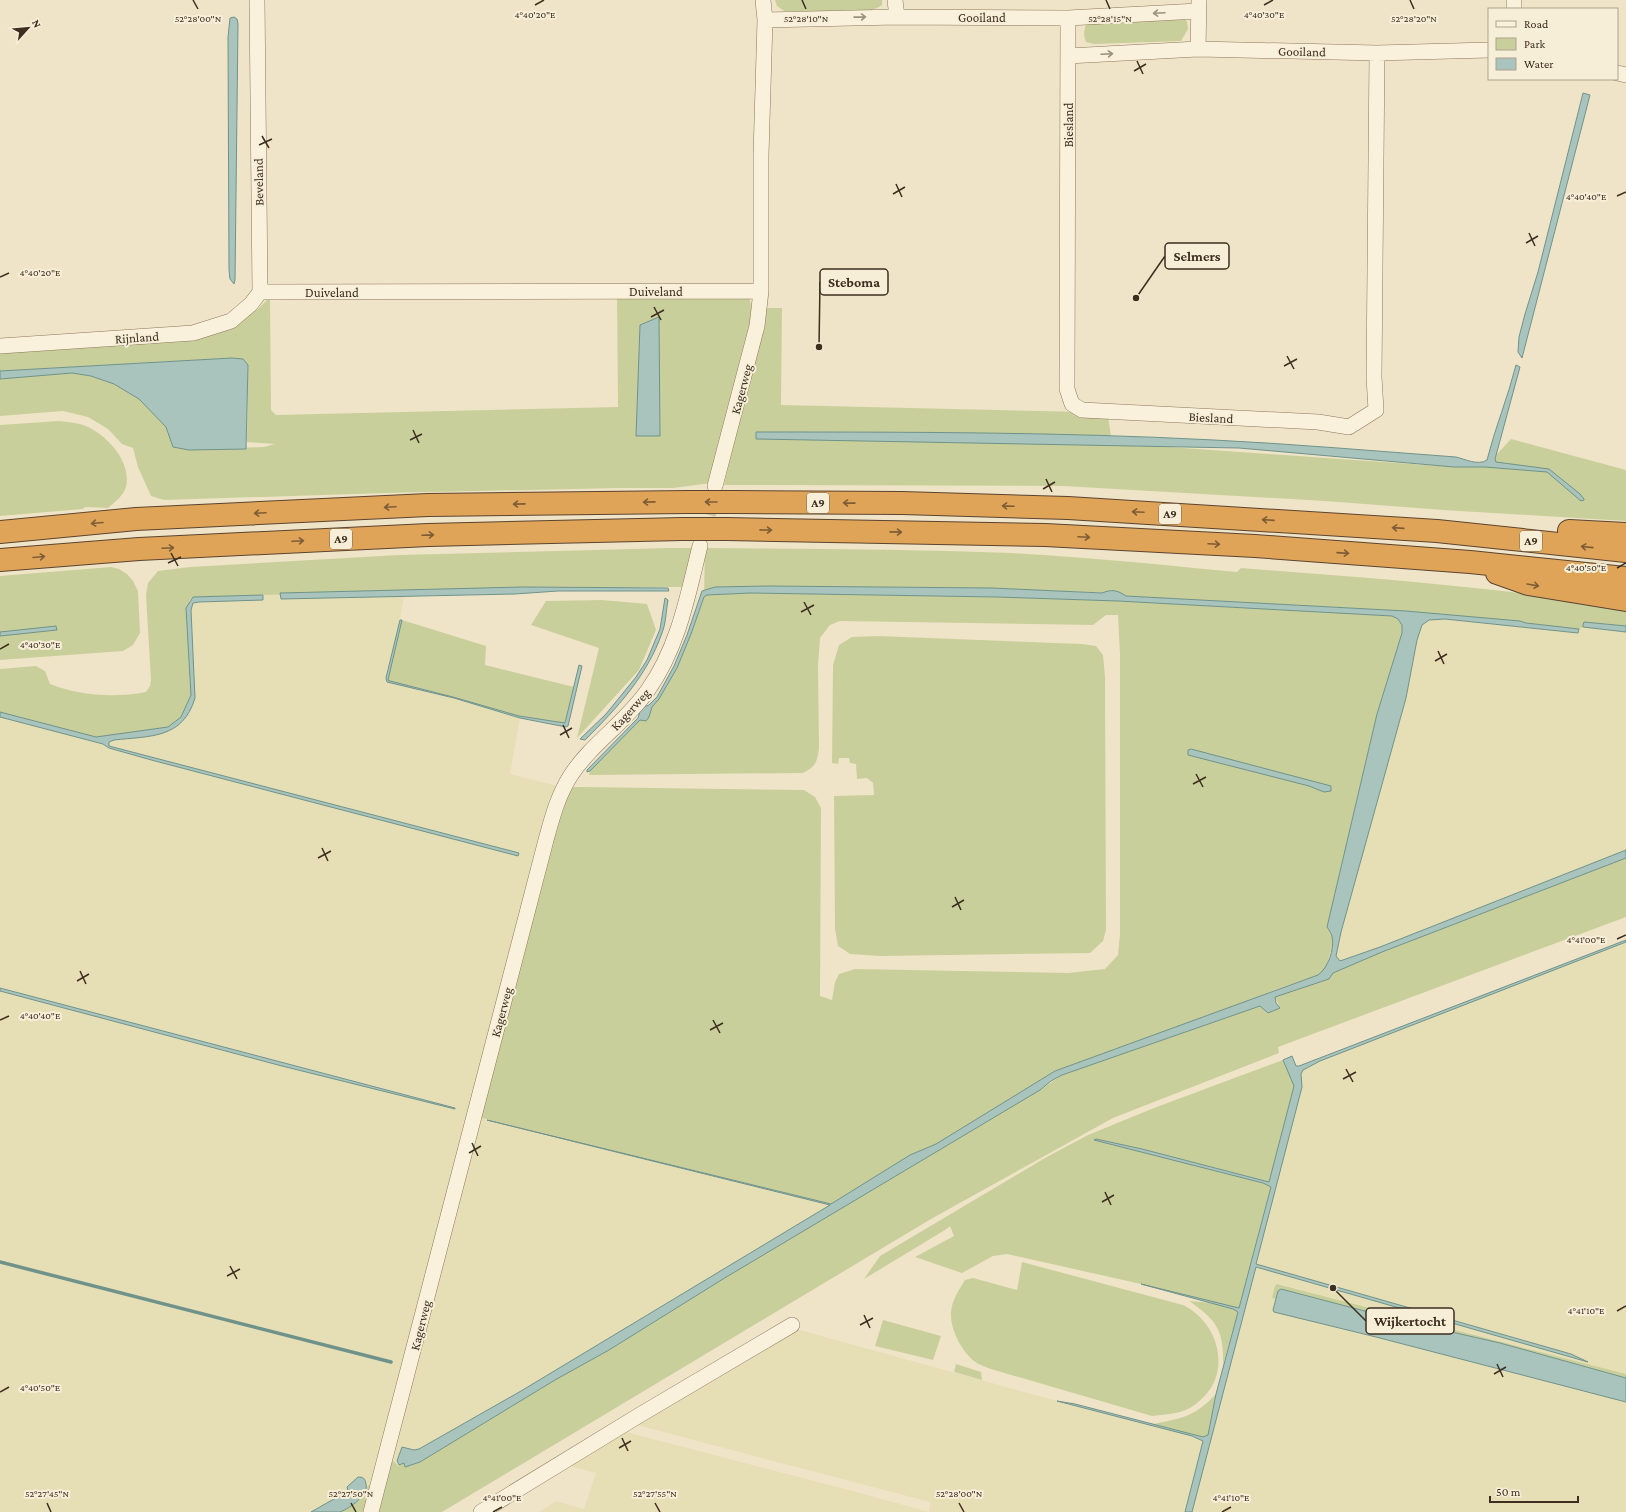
<svg xmlns="http://www.w3.org/2000/svg" width="1626" height="1512" viewBox="0 0 1626 1512" font-family="'Crimson Pro',serif">
	<style>
		.farmland { fill: #e6deb5 }
		.green { fill: #c9cf9b; fill-rule: evenodd }
		.water { fill: #a9c4bc; stroke: #6f938a }
		.lines { fill: none; stroke-linecap: round; stroke-linejoin: round }
		.stream { stroke: #6f938a; stroke-width: 3.5 }
		.minor-tunnel { stroke: #ccc0a6; stroke-width: 15; stroke-dasharray: 15 8; stroke-linecap: butt }
		.minor-casing { stroke: #8d765c; stroke-width: 16 }
		.highway-casing { stroke: #5b4430; stroke-width: 24 }
		.minor { stroke: #faf1dc; stroke-width: 15 }
		.highway { stroke: #e0a458; stroke-width: 22 }
		.highway-bridge-casing { stroke: #5b4430; stroke-width: 24; stroke-linecap: butt }
		.highway-bridge { stroke: #e0a458; stroke-width: 22 }
		.oneway { stroke: #9c907e }
		.oneway2 { stroke: #7e5d36 }
		.ticks { fill: none; stroke: #3d2e20; stroke-width: 1.5 }
		.labels { text-anchor: middle; stroke-width: 4; stroke-linejoin: round; paint-order: stroke }
		.shield { fill: #f7eed8; stroke: #756857; stroke-width: 1 }
		.shield-label { font-size: 12px; font-weight: bold; fill: #3d2e20 }
		.street-label { font-size: 13px; fill: #3d2e20; stroke: #f7eed8 }
		.ticks-label { font-size: 10px; text-anchor: middle; fill: #3d2e20; stroke: #f7eed8; stroke-width: 4; stroke-linejoin: round; paint-order: stroke }
		.leader { fill: none; stroke: #3d2e20; stroke-width: 1.5 }
		.callout-dot { fill: #3d2e20; stroke: #f7eed8; stroke-width: 1.5 }
		.callout { fill: #f7eed8; stroke: #3d2e20; stroke-width: 1.5 }
		.callout-label { font-size: 14px; text-anchor: middle; font-weight: bold; fill: #3d2e20 }
	</style>
	<rect width="100%" height="100%" fill="#f0e4c8"/>
	<!-- farmland -->
	<path class="farmland" d="M280,593L281,599L404,596L400,620L386,677L387,682L454,698L520,718L510,774L557,786L375,1480L367,1487L366,1480L311,1512H0V1262L131,1296L0,1261V991L282,1066L455,1109V1107L0,988V717L103,744L109,748L155,761L518,856L519,853L109,746V742L114,740L170,731L185,720L191,610L193,603L264,597L263,595Z
		M1445,619L1578,633L1579,629L1583,627L1626,632V850L1380,947L1340,961L1336,956L1341,932L1406,698L1417,640L1422,625L1429,620Z
		M1626,942V1374L1283,1285L1277,1284L1272,1298L1276,1299L1273,1310L1275,1312L1376,1337L1626,1402V1512H1192L1255,1267L1584,1361L1571,1354L1256,1265L1302,1087L1301,1074L1303,1070L1320,1061Z
		M482,1118L487,1120L830,1205L521,1391L419,1449L414,1450L410,1449L397,1461L390,1460L472,1143Z
		M796,1329L1057,1401L1192,1436L1204,1442L1185,1512H929L930,1502L633,1424Z
		M622,1431L849,1490L929,1512H539L556,1501L584,1509L596,1473L563,1464Z"/>
	<!-- green -->
	<path class="green" d="M775,0H882V5C875,10 869,11 860,11H784L777,6Z
		M1182,18L1187,21L1188,29L1181,41L1094,44L1086,42C1083,36 1084,28 1087,22Z
		M617,291L749,297L753,314L711,483L673,488H619L386,493L164,500L151,496L138,467L133,448L122,444L108,429L88,417L63,411L0,416V379L72,373L91,376L114,384L139,399L189,450L264,447L275,444L247,442L248,365L243,359L232,358L0,371V352L220,331L257,310L270,297L271,410L276,415L618,407ZM659,317L660,436H636L640,325Z
		M765,308H782L781,405L1084,412L1108,416L1112,443L1454,467H1485L1511,439L1626,470V521L1443,510L1325,501L1063,486L724,485Z
		M59,421C68,422 78,423 86,426C107,435 132,462 126,487C123,496 115,502 108,508L85,507L83,509L0,516V425Z
		M670,548H694L684,587H523L193,597L189,601L191,695L181,717L168,727L96,737L0,712V669L36,666L45,671L50,684C81,696 114,698 146,692L150,686L151,680L146,595L148,583L158,571L190,567L399,555Z
		M705,548C807,549 909,549 1011,553C1086,557 1162,565 1237,572L1241,568C1370,578 1498,587 1626,608V626L1584,622L1583,625V627L1579,629L1526,623L1520,621L1406,611L1125,596C1117,590 1112,589 1103,593L992,588L768,586L715,587L707,595L750,593L997,597L1118,601L1392,616L1399,619L1402,625V633L1377,714L1327,927L1332,936V947L1327,964L1324,970L1318,975L1272,991L1257,998L1055,1071L936,1144L910,1155L831,1204L482,1118L481,1105L565,800L573,787H580L804,790L815,797L821,808L820,996L832,1000L835,982L839,974L855,969L1068,973L1095,970L1105,969L1118,955L1120,934V655L1118,615H1106L1093,625L840,621L830,625L820,638L818,666L819,748C817,763 816,766 803,773L589,775L590,771L640,720L649,717L652,707L659,699L677,668L691,634L704,597Z
		M111,567L119,569L127,574L133,581L138,591L140,633L133,645L123,651L0,660V636L57,630L0,632V576Z
		M602,600L647,604L656,630L639,670L577,738L599,648L531,625L546,601Z
		M402,620L486,646L485,665L574,687L565,723L519,716L453,697L390,681L388,680Z
		M878,636L1082,644L1096,646L1103,655L1105,677L1106,930L1103,941L1090,953L880,956L850,954L838,946L835,929L834,796L874,795L873,783L867,778L857,779L856,764L850,763L849,758H839L838,764L832,763L833,665L839,645L852,637Z
		M1626,858V917L1278,1047L1279,1053L1113,1118L931,1219L442,1512H376L390,1460L395,1462L398,1466L404,1463L405,1467L420,1462L555,1380L609,1350L723,1279L1040,1090L1062,1075L1260,1006L1268,1013L1280,1008L1275,997L1329,979L1333,973L1382,952Z
		M1283,1060L1294,1086L1270,1182L1142,1149L1096,1139L1095,1140L1263,1183L1271,1186L1239,1309L1141,1284L1007,1254L993,1256L962,1273L915,1257L954,1236L950,1226L945,1230L864,1279L880,1256L1045,1158L1088,1135L1154,1108Z
		M1022,1262L1183,1305C1210,1318 1226,1351 1215,1380C1212,1389 1203,1398 1196,1404C1184,1414 1168,1414 1152,1416L991,1369C986,1367 979,1365 974,1361C961,1350 950,1329 951,1312C952,1300 959,1290 965,1280L973,1278L1017,1290Z
		M1277,1284L1626,1374V1378L1500,1343L1399,1320L1281,1289L1278,1291L1276,1299L1272,1298L1275,1286Z
		M1189,1301C1205,1302 1224,1304 1238,1312L1223,1365C1224,1331 1217,1320 1189,1301Z
		M883,1320L941,1336L933,1360L875,1346Z
		M956,1364L981,1372L982,1380L954,1372Z
		M1216,1394L1208,1435L1204,1437L1153,1424C1183,1418 1194,1417 1216,1394Z
		M375,1480L368,1512H340L361,1499L366,1493L367,1487Z"/>
	<!-- water -->
	<path class="water" d="M234,17L237,19L238,24L235,280L234,284L230,279L229,270L228,37L230,18Z
		M1583,93L1590,95L1522,358L1518,352L1519,337L1525,314L1538,272Z
		M659,317L660,436H636L640,325Z
		M232,358L243,359L248,365L246,449L189,450L173,447L166,427L139,399L114,384L91,376L72,373L0,379V371Z
		M1516,365L1520,367L1495,459L1496,462L1549,469L1580,494L1584,499V500L1581,501L1547,472L1485,467H1454L1239,448L756,439V432C909,432 1061,432 1214,440C1294,444 1375,451 1456,457C1465,459 1478,466 1487,460C1495,428 1508,397 1516,365Z
		M768,586L992,588L1102,593C1112,589 1117,590 1126,596L1406,611L1520,621L1526,623L1579,629L1578,633L1445,619L1429,620L1422,625L1417,640L1406,698L1341,932L1336,956L1340,961L1380,947L1626,850V858L1382,952L1333,973L1329,979L1275,997L1276,1003L1280,1008L1268,1013L1260,1006L1062,1075L1051,1081L1040,1090L723,1279L609,1350L555,1380L420,1462L405,1467L404,1463L399,1465L397,1461L402,1447L414,1450L419,1449L521,1391L830,1205L487,1120L831,1204L910,1155L936,1144L1055,1071L1318,975C1328,968 1335,949 1332,936C1331,933 1329,930 1327,927L1377,714L1402,633V625L1398,619L1392,616L1118,601L997,597L750,593L707,595L704,597L691,634L677,668L659,699L652,707L649,717L646,721L640,720L590,771L587,772V770L638,718L641,708L649,705L657,697L674,666L687,635L702,591L715,587Z
		M523,587L668,588L669,591H558L515,594L281,599L280,593Z
		M263,595V600L199,602L193,603L191,610L195,698C183,739 150,736 114,740L109,742V746L519,853L518,856L155,761L109,748L103,744L0,717V712L96,737L168,727L181,717L191,695L186,608L193,597Z
		M665,598L668,600C666,611 666,623 662,633C647,676 617,708 585,740L580,739L606,714L636,677L647,660L660,629Z
		M400,620H402L388,680L390,681L453,697L519,716L565,723L579,665L582,666L568,726L566,727L520,718L454,698L387,682L386,678Z
		M1584,622L1626,626V632L1583,627V625Z
		M56,626L57,630L0,636V632Z
		M1191,749L1331,786V791L1324,792L1309,786L1188,755V750Z
		M1626,940V942L1320,1061L1303,1070L1301,1074L1302,1087L1256,1264L1571,1354L1588,1362L1256,1267L1192,1512H1185L1203,1441L1192,1436L1057,1401L1075,1404L1203,1437L1208,1435L1216,1394L1238,1312L1233,1309L1141,1284L1239,1308L1271,1187L1263,1183L1094,1140L1096,1139L1142,1149L1269,1182L1294,1086L1283,1060L1292,1056L1296,1066H1299Z
		M0,988L455,1108V1109L282,1066L0,991Z
		M1281,1289L1399,1320L1500,1343L1626,1378V1402L1376,1337L1274,1312L1273,1310L1278,1291Z
		M358,1477C363,1477 365,1478 366,1484C369,1495 350,1508 340,1512C332,1512 320,1512 311,1512L348,1491L347,1487Z"/>
	<g class="lines">
		<!-- stream -->
		<path class="stream" d="M0,1262L391,1362"/>
		<!-- minor-tunnel -->
		<path class="minor-tunnel" d="M702,537L714,493"/>
		<!-- minor casing -->
		<g class="minor-casing">
			<path id="minor" d="M257,0L260,292
				M895,0L897,17
				M1514,0V9
				M1068,18L1067,389L1072,404L1082,410L1318,422L1349,427L1376,410L1374,377L1377,53
				M765,20L897,17L1068,18L1198,11
				M1198,49L1199,0
				M1068,56L1198,49L1377,53L1489,50
				M1617,73L1626,75
				M260,292L761,291V155L765,20L763,0
				M0,346L193,333L231,321L251,304L260,292
				M715,486L757,326L761,291
				M371,1512L546,840C552,818 558,795 571,775C592,743 626,722 648,690C678,648 688,595 700,546
				M481,1512L638,1416L792,1325"/>
		</g>
		<!-- highway casing -->
		<g class="highway-casing">
			<path id="highway" d="M734,502L902,503L1068,508L1437,531L1626,551
				M727,529L1045,535L1255,546L1470,562L1626,578
				M1569,531L1626,534
				M0,532L136,519L428,505L688,502
				M0,560L139,549L428,535L682,529
				M1497,573L1528,584L1626,600"/>
		</g>
		<!-- minor -->
		<use href="#minor" class="minor"/>
		<!-- highway -->
		<use href="#highway" class="highway"/>
		<!-- highway-bridge casing -->
		<g class="highway-bridge-casing">
			<path id="highway-bridge" d="M688,502H734
				M682,529H727"/>
		</g>
		<!-- highway-bridge -->
		<use href="#highway-bridge" class="highway-bridge"/>
	</g>
	<!-- one-way arrows -->
	<defs><path id="oneway-shaft" d="M-6 0H5M1.5-3L5.5 0L1.5 3" fill="none" stroke-width="1.6" stroke-linecap="round" stroke-linejoin="round"/></defs>
	<g class="oneway">
		<use href="#oneway-shaft" transform="translate(1159 13) rotate(177)"/>
		<use href="#oneway-shaft" transform="translate(860 17) rotate(-1)"/>
		<use href="#oneway-shaft" transform="translate(1107 54) rotate(-3)"/>
	</g>
	<g class="oneway2">
		<use href="#oneway-shaft" transform="translate(649 502) rotate(179)"/>
		<use href="#oneway-shaft" transform="translate(711 502) rotate(-180)"/>
		<use href="#oneway-shaft" transform="translate(849 503) rotate(-179)"/>
		<use href="#oneway-shaft" transform="translate(519 504) rotate(179)"/>
		<use href="#oneway-shaft" transform="translate(1008 506) rotate(-178)"/>
		<use href="#oneway-shaft" transform="translate(390 507) rotate(177)"/>
		<use href="#oneway-shaft" transform="translate(1138 512) rotate(-177)"/>
		<use href="#oneway-shaft" transform="translate(260 513) rotate(177)"/>
		<use href="#oneway-shaft" transform="translate(1268 520) rotate(-176)"/>
		<use href="#oneway-shaft" transform="translate(97 523) rotate(175)"/>
		<use href="#oneway-shaft" transform="translate(1398 528) rotate(-176)"/>
		<use href="#oneway-shaft" transform="translate(766 530) rotate(1)"/>
		<use href="#oneway-shaft" transform="translate(896 532) rotate(1)"/>
		<use href="#oneway-shaft" transform="translate(428 535) rotate(-2)"/>
		<use href="#oneway-shaft" transform="translate(1084 537) rotate(3)"/>
		<use href="#oneway-shaft" transform="translate(298 541) rotate(-3)"/>
		<use href="#oneway-shaft" transform="translate(1214 544) rotate(3)"/>
		<use href="#oneway-shaft" transform="translate(1587 547) rotate(-174)"/>
		<use href="#oneway-shaft" transform="translate(168 548) rotate(-3)"/>
		<use href="#oneway-shaft" transform="translate(1343 553) rotate(4)"/>
		<use href="#oneway-shaft" transform="translate(39 557) rotate(-5)"/>
		<use href="#oneway-shaft" transform="translate(1533 585) rotate(10)"/>
	</g>
	<!-- ticks -->
	<path class="ticks" d="M193,0L198,9M802,0L806,9M1106,0L1110,9M1410,0L1414,9M535,5L544,0M1264,5L1273,0M1137,61L1143,74M1134,71L1146,64M262,136L269,148M259,145L272,139M896,184L902,197M893,194L905,187M1617,196L1626,192M1529,233L1535,246M1526,243L1538,236M0,277L9,273M654,307L661,320M651,317L664,310M1287,356L1294,369M1284,366L1297,359M413,430L419,443M410,440L422,434M1046,479L1052,492M1043,489L1055,482M171,553L178,566M168,563L181,557M1617,568L1626,563M804,602L811,615M801,612L814,605M0,649L9,644M1438,651L1444,664M1435,661L1447,654M563,725L569,738M560,735L572,728M1196,774L1203,787M1193,784L1206,777M322,848L328,861M318,858L331,851M955,897L961,910M952,907L964,900M1617,939L1626,935M80,971L86,984M77,981L89,974M0,1020L9,1016M713,1020L720,1033M710,1030L723,1023M1346,1069L1353,1082M1343,1079L1356,1072M472,1143L478,1156M469,1153L481,1146M1105,1192L1111,1205M1102,1202L1114,1195M230,1266L237,1279M227,1276L240,1269M1617,1311L1626,1306M864,1315L870,1328M860,1325L873,1318M1497,1364L1503,1377M1494,1374L1506,1367M0,1392L9,1387M622,1438L628,1451M619,1448L631,1441M47,1503L51,1512M351,1503L356,1512M655,1503L660,1512M959,1503L964,1512M493,1512L502,1507M1222,1512L1231,1507"/>
	<g class="labels">
		<!-- shield labels -->
		<g class="shield">
			<rect x="807" y="493" width="22" height="20" rx="3"/>
			<rect x="1159" y="504" width="22" height="20" rx="3"/>
			<rect x="330" y="529" width="22" height="20" rx="3"/>
			<rect x="1520" y="531" width="22" height="20" rx="3"/>
		</g>
		<g class="shield-label">
			<text x="818" y="507">A9</text>
			<text x="1170" y="518">A9</text>
			<text x="341" y="543">A9</text>
			<text x="1531" y="545">A9</text>
		</g>
		<!-- street labels -->
		<g class="street-label">
			<text x="982" y="22">Gooiland</text>
			<text transform="translate(1302 51) rotate(1)" y="5">Gooiland</text>
			<text transform="translate(1068 125) rotate(-90)" y="5">Biesland</text>
			<text transform="translate(258 182) rotate(-91)" y="5">Beveland</text>
			<text x="656" y="296">Duiveland</text>
			<text x="332" y="297">Duiveland</text>
			<text transform="translate(137 337) rotate(-4)" y="5">Rijnland</text>
			<text transform="translate(741 389) rotate(-75)" y="5">Kagerweg</text>
			<text transform="translate(1211 417) rotate(3)" y="5">Biesland</text>
			<text transform="translate(630 709) rotate(-48)" y="5">Kagerweg</text>
			<text transform="translate(501 1012) rotate(-75)" y="5">Kagerweg</text>
			<text transform="translate(420 1325) rotate(-76)" y="5">Kagerweg</text>
		</g>
	</g>
	<g class="ticks-label">
		<text x="535" y="18">4°40'20"E</text>
		<text x="1264" y="18">4°40'30"E</text>
		<text x="198" y="22">52°28'00"N</text>
		<text x="806" y="22">52°28'10"N</text>
		<text x="1110" y="22">52°28'15"N</text>
		<text x="1414" y="22">52°28'20"N</text>
		<text x="1586" y="200">4°40'40"E</text>
		<text x="40" y="276">4°40'20"E</text>
		<text x="1586" y="571">4°40'50"E</text>
		<text x="40" y="648">4°40'30"E</text>
		<text x="1586" y="943">4°41'00"E</text>
		<text x="40" y="1019">4°40'40"E</text>
		<text x="1586" y="1314">4°41'10"E</text>
		<text x="40" y="1391">4°40'50"E</text>
		<text x="47" y="1497">52°27'45"N</text>
		<text x="351" y="1497">52°27'50"N</text>
		<text x="655" y="1497">52°27'55"N</text>
		<text x="959" y="1497">52°28'00"N</text>
		<text x="502" y="1501">4°41'00"E</text>
		<text x="1231" y="1501">4°41'10"E</text>
	</g>
	<!-- callouts -->
	<path class="leader" d="M1136 298L1165 256M819 347L820 282M1333 1288L1366 1321"/>
	<g class="callout-dot">
		<circle cx="1136" cy="298" r="4"/>
		<circle cx="819" cy="347" r="4"/>
		<circle cx="1333" cy="1288" r="4"/>
	</g>
	<g class="callout">
		<rect x="1165" y="243" width="64" height="26" rx="4"/>
		<rect x="820" y="269" width="68" height="26" rx="4"/>
		<rect x="1366" y="1308" width="88" height="26" rx="4"/>
	</g>
	<g class="callout-label">
		<text x="1197" y="261">Selmers</text>
		<text x="854" y="287">Steboma</text>
		<text x="1410" y="1326">Wijkertocht</text>
	</g>
	<!-- legend -->
	<rect x="1488" y="8" width="130" height="72" fill="#f7eed8" stroke="#ada18e"/>
	<rect x="1496" y="21" width="20" height="6" fill="#faf1dc" stroke="#ada18e"/>
	<text x="1524" y="28" font-size="12" fill="#3d2e20">Road</text>
	<rect x="1496" y="38" width="20" height="12" fill="#c9cf9b" stroke="#ada18e"/>
	<text x="1524" y="48" font-size="12" fill="#3d2e20">Park</text>
	<rect x="1496" y="58" width="20" height="12" fill="#a9c4bc" stroke="#ada18e"/>
	<text x="1524" y="68" font-size="12" fill="#3d2e20">Water</text>
	<!-- north arrow -->
	<g transform="translate(28 28) rotate(63)" stroke="#f7eed8" stroke-width="3" paint-order="stroke">
	<path d="M0-3L7 15L0 10L-7 15Z" fill="#3d2e20"/>
	<text y="-6" font-size="11" font-weight="bold" text-anchor="middle" fill="#3d2e20">N</text>
	</g>
	<!-- scale -->
	<path d="M1490 1496v6h88v-6" fill="none" stroke="#3d2e20" stroke-width="2"/>
	<text x="1496" y="1496" font-size="12" fill="#3d2e20" stroke="#f7eed8" stroke-width="3" paint-order="stroke">50 m</text>
</svg>
